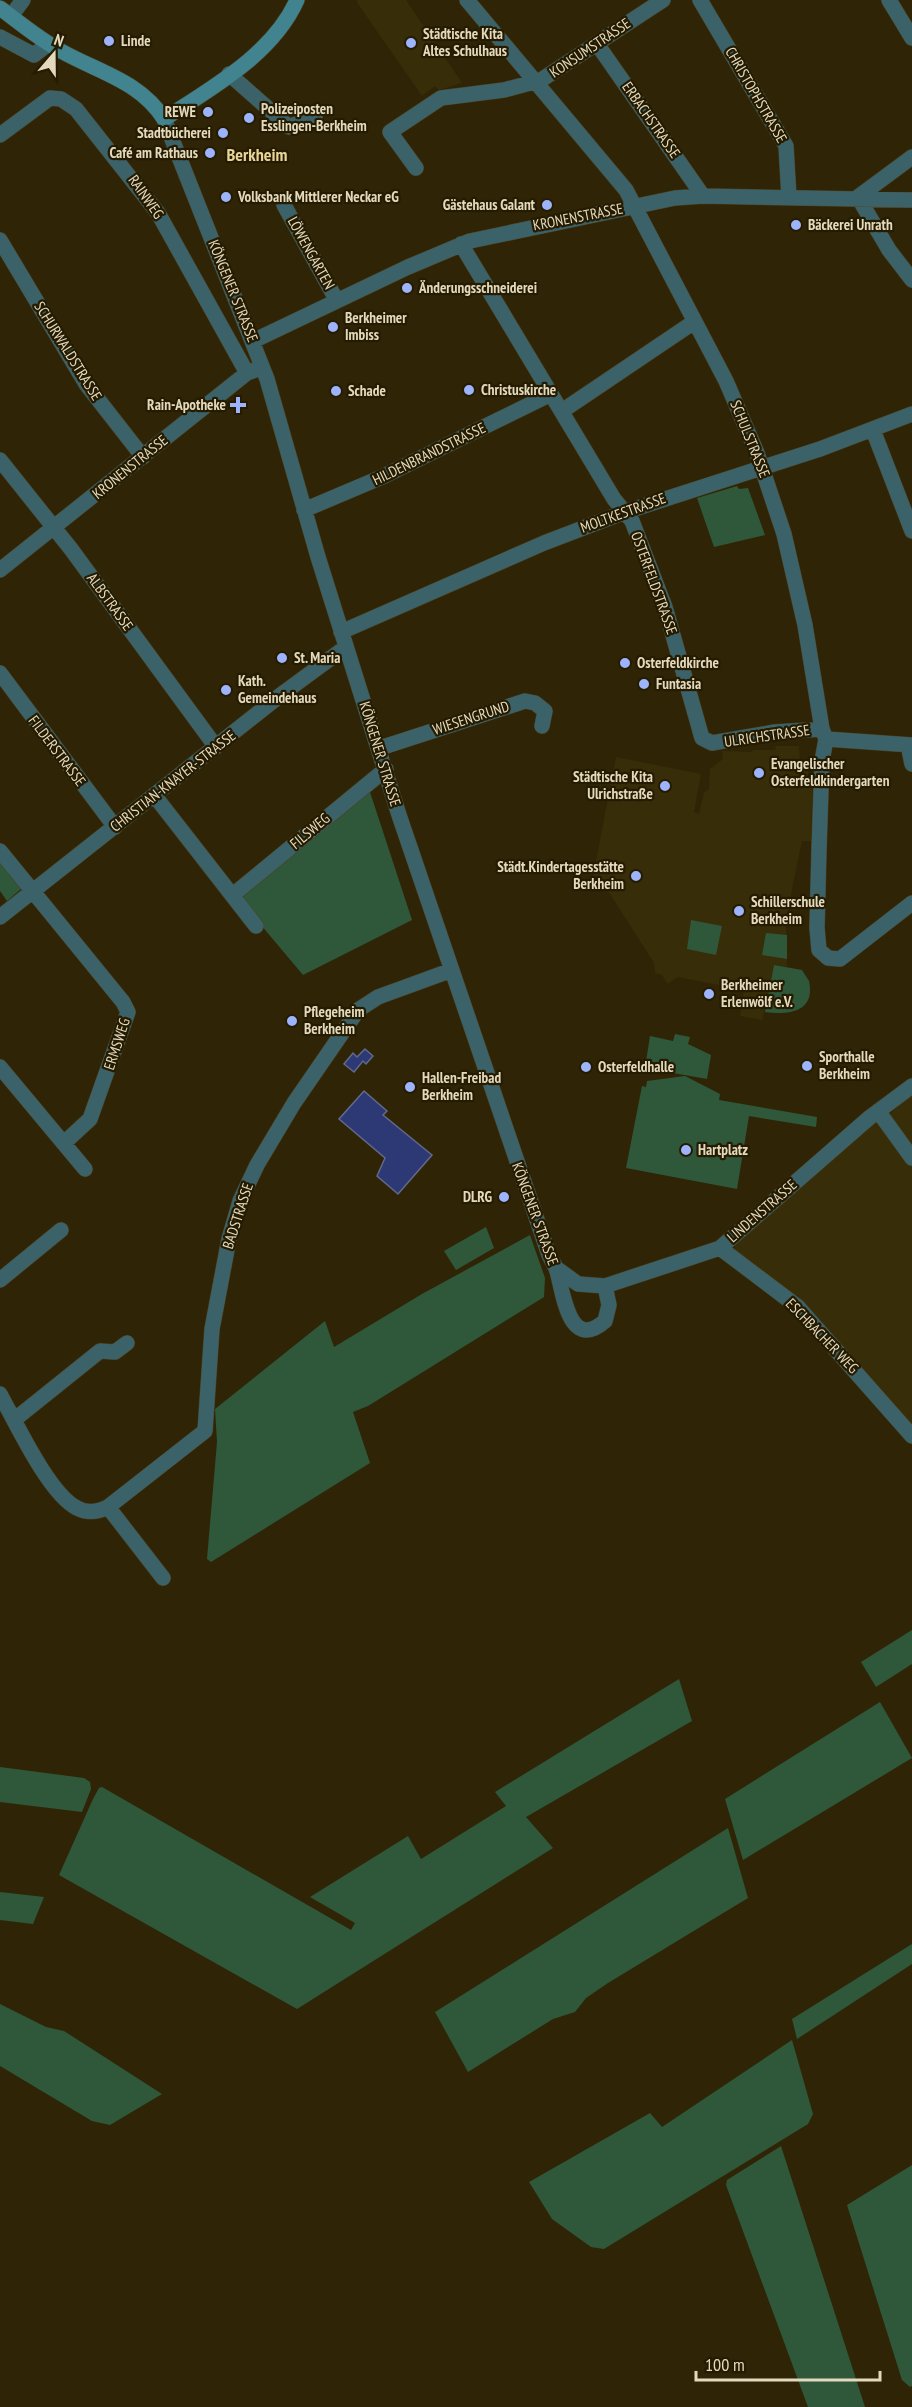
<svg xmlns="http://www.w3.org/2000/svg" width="912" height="2407" viewBox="0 0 912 2407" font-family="'PT Sans Narrow',sans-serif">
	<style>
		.built { fill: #382d09 }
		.green { fill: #2e5839 }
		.water { fill: #2c3974; stroke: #63698a; stroke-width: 1.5 }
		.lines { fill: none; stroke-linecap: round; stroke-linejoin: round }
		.street-casing { stroke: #4c4223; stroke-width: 16 }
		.secondary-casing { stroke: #4c4223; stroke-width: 16 }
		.street { stroke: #3b6269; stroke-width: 15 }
		.secondary { stroke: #41838f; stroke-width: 15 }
		.poi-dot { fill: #9db4fd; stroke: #251b00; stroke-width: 2 }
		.labels { text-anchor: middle; stroke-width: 4.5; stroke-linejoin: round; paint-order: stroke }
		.poi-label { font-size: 15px; font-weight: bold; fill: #e3d9bd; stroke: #251b00; text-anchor: start }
		.street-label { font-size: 15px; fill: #e3d9bd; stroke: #251b00 }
		.quarter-label { font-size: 18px; font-weight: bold; fill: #e8d399; stroke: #251b00 }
	</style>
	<rect width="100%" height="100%" fill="#2f2506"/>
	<!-- built -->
	<path class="built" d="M358,0H406L462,83L439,90L435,86L422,96L356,1Z
		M776,746H799L800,763H808V777H813L811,841H802L792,889L786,927L787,967L774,965L762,1020L740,1016L744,990L683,978L677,977L668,984L662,975L655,973L654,963L603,883L592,882L616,757L701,774L694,812L699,814L704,792L709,789L710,769L723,759L722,751L752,752L753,750H775Z
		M912,1092V1427L808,1307L734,1250L736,1244L821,1169L869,1127L890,1114Z"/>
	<!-- green -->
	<path class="green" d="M737,486L739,489L748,488L765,535L714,547L697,498Z
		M369,789L412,920L303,975L245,906L243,894Z
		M0,863L21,889L7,901L0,891Z
		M691,920L722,926L716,955L687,949Z
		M766,933L787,935V959L762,955Z
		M774,965L802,970L809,981C816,1013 787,1015 765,1012Z
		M675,1034L690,1037L688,1044L711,1055L707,1079L645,1068L650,1036L673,1041Z
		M685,1076L720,1094L719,1100L817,1117L816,1127L749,1116L737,1189L626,1168L642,1086L646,1087L647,1081Z
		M486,1227L494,1248L456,1270L444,1251Z
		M530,1235L545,1278L544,1297L368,1406L353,1412L370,1463L211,1562L207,1559L217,1442L215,1409L325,1321L334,1347L422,1294Z
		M912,1630V1664L876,1687L861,1662Z
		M679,1679L692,1721L526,1817L553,1848L297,2009L59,1875L93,1799L99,1788L102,1787L351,1930L355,1923L310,1897L408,1836L421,1859L506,1806L495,1792Z
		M880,1702L912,1758L743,1860L725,1799Z
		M0,1767L84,1778L90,1782L91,1789L82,1812L0,1802Z
		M728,1828L748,1898L608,1983L586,1998L575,2012L553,2019L468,2072L435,2012Z
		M0,1892L44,1897L33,1924L0,1920Z
		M912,1944V1964L797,2039L792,2019Z
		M0,2004L46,2027L64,2031L162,2094L110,2125L92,2121L0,2066Z
		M792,2040L813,2114L808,2124L604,2249L591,2247L552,2219L529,2182L650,2113L662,2127Z
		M781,2146L865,2407H808L726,2185L727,2180Z
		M912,2165V2386L910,2387L902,2380L847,2205Z"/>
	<!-- water -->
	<path class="water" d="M365,1049L373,1056L366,1064L363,1061L354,1072L344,1064L353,1053L357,1057Z
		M364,1091L387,1111L383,1115L432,1155L398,1194L377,1176L385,1158L339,1119Z"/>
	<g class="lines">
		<!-- street casing -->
		<g class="street-casing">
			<path id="street" d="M467,0L626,190L726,381L757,453L784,534L805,625L822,729L826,739L822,761L819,849L817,928L819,950L828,958L840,959L912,903
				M700,0L786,146L789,198
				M889,0L912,38
				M11,16L23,0
				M0,37L34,55L48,44
				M597,44L703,196
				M229,74L289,127L315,116
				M164,119L267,379L318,557L399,815L549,1255C551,1259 554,1264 556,1268C563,1287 567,1354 605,1321L609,1305L605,1286
				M0,135L50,98L61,99L76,109L158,213L247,373
				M416,168L390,132L441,98L504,90L541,80L663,0
				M858,197L889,250L912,280
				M858,197L912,157
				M284,205L337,301
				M0,240L86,384L143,457
				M461,244L614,499L632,521L665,607L702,738L712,743L775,732L822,729
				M253,341L408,267L470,241L675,198L703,196L912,200
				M562,411L694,322
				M873,430L912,531
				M0,460L71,549L216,747
				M304,510L382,477L551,394
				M0,570L247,373L255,370
				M341,632L544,543L625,512L820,449L912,414
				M0,673L115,827
				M826,739L912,745
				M908,745L912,764
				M380,748L525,701L535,703L545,711L542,726
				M154,795L256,926
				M0,851L123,1002L128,1012L90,1119L64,1143
				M234,894L386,769
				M0,917L282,694L346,647
				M0,1067L85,1169
				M878,1111L912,1158
				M720,1248L798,1307L912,1436
				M556,1268L578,1284L605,1286L720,1248L869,1118L912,1086
				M0,1280L61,1230
				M0,1394C16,1423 49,1494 77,1508C88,1514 98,1512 108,1507L205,1431L212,1329L229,1239L240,1201L257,1165L294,1103L358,1010L378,997L452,970
				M14,1420L100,1351L115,1352L127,1343
				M108,1507L163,1578"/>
		</g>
		<!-- secondary casing -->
		<g class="secondary-casing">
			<path id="secondary" d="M0,8C20,23 39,39 61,51C98,72 140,81 164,119C212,88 273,54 297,0"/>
		</g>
		<!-- street -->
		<use href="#street" class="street"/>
		<!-- secondary -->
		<use href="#secondary" class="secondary"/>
	</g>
	<!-- markers -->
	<g class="poi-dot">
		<circle cx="109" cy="41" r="6"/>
		<circle cx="411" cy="43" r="6"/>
		<circle cx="208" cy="112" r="6"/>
		<circle cx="249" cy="118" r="6"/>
		<circle cx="223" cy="133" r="6"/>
		<circle cx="210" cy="153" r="6"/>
		<circle cx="226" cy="197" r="6"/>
		<circle cx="547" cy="205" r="6"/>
		<circle cx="796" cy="225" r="6"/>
		<circle cx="407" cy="288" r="6"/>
		<circle cx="333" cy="327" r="6"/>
		<circle cx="469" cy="390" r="6"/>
		<circle cx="336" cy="391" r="6"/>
		<path d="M235 396h6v6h6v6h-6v6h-6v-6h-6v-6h6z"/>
		<circle cx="282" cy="658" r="6"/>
		<circle cx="625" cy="663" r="6"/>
		<circle cx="644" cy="684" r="6"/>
		<circle cx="226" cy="690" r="6"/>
		<circle cx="759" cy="773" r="6"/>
		<circle cx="665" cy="786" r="6"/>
		<circle cx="636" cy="876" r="6"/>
		<circle cx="739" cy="911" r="6"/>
		<circle cx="709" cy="994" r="6"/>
		<circle cx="292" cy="1021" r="6"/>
		<circle cx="807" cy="1066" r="6"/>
		<circle cx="586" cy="1067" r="6"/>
		<circle cx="410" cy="1087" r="6"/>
		<circle cx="686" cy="1150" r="6"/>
		<circle cx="504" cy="1197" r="6"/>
	</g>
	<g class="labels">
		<!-- poi labels -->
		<g class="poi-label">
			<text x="423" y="39">Städtische Kita<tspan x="423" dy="17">Altes Schulhaus</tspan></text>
			<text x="121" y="46">Linde</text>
			<text x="261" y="114">Polizeiposten<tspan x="261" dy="17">Esslingen-Berkheim</tspan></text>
			<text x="196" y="117" text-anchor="end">REWE</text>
			<text x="211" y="138" text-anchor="end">Stadtbücherei</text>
			<text x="198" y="158" text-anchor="end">Café am Rathaus</text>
			<text x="238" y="202">Volksbank Mittlerer Neckar eG</text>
			<text x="535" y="210" text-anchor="end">Gästehaus Galant</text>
			<text x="808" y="230">Bäckerei Unrath</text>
			<text x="419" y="293">Änderungsschneiderei</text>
			<text x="345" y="323">Berkheimer<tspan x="345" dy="17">Imbiss</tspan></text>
			<text x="481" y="395">Christuskirche</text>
			<text x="348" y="396">Schade</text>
			<text x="226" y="410" text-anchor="end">Rain-Apotheke</text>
			<text x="294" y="663">St. Maria</text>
			<text x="637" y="668">Osterfeldkirche</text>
			<text x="238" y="686">Kath.<tspan x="238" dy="17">Gemeindehaus</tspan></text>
			<text x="656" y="689">Funtasia</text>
			<text x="771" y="769">Evangelischer<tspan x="771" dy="17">Osterfeldkindergarten</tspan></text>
			<text x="653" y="782" text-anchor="end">Städtische Kita<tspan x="653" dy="17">Ulrichstraße</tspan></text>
			<text x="624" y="872" text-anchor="end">Städt.Kindertagesstätte<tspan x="624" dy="17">Berkheim</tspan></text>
			<text x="751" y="907">Schillerschule<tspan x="751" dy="17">Berkheim</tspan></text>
			<text x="721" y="990">Berkheimer<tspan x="721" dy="17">Erlenwölf e.V.</tspan></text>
			<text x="304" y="1017">Pflegeheim<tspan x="304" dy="17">Berkheim</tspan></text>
			<text x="819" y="1062">Sporthalle<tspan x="819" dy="17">Berkheim</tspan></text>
			<text x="598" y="1072">Osterfeldhalle</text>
			<text x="422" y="1083">Hallen-Freibad<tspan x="422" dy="17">Berkheim</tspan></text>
			<text x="698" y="1155">Hartplatz</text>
			<text x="492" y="1202" text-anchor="end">DLRG</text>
		</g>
		<!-- street labels -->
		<g class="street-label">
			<text transform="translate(590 48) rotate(-34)" y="5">KONSUMSTRASSE</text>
			<text transform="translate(756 95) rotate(60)" y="5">CHRISTOPHSTRASSE</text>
			<text transform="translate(651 120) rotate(55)" y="5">ERBACHSTRASSE</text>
			<text transform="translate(146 197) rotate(55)" y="5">RAINWEG</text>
			<text transform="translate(578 217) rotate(-11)" y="5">KRONENSTRASSE</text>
			<text transform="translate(311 253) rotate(61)" y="5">LÖWENGARTEN</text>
			<text transform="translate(233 291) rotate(68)" y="5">KÖNGENER STRASSE</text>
			<text transform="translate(68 351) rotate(58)" y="5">SCHURWALDSTRASSE</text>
			<text transform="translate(750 439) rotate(68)" y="5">SCHULSTRASSE</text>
			<text transform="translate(429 454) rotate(-26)" y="5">HILDENBRANDSTRASSE</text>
			<text transform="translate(130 467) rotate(-39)" y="5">KRONENSTRASSE</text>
			<text transform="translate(623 513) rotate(-20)" y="5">MOLTKESTRASSE</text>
			<text transform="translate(654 583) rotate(70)" y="5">OSTERFELDSTRASSE</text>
			<text transform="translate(110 602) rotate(54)" y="5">ALBSTRASSE</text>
			<text transform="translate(471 718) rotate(-18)" y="5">WIESENGRUND</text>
			<text transform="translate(767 736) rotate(-8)" y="5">ULRICHSTRASSE</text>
			<text transform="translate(57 751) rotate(53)" y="5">FILDERSTRASSE</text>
			<text transform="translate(380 754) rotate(73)" y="5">KÖNGENER STRASSE</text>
			<text transform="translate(173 781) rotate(-38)" y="5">CHRISTIAN-KNAYER-STRASSE</text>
			<text transform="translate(310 831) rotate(-40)" y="5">FILSWEG</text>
			<text transform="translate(117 1044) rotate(-72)" y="5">ERMSWEG</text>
			<text transform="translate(762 1211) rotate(-41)" y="5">LINDENSTRASSE</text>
			<text transform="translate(535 1214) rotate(70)" y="5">KÖNGENER STRASSE</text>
			<text transform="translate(238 1216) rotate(-72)" y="5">BADSTRASSE</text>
			<text transform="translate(822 1336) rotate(46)" y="5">ESCHBACHER WEG</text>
		</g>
		<!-- quarter labels -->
		<g class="quarter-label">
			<text x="257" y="161">Berkheim</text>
		</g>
	</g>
	<!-- north arrow -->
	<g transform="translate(54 54) rotate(20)" stroke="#251b00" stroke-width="4.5" paint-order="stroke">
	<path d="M0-4.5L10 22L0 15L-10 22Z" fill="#e3d9bd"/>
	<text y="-9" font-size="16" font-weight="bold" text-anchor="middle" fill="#e3d9bd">N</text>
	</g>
	<!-- scale -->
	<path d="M696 2371v9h184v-9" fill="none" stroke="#e3d9bd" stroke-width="3"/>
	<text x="705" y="2371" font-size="18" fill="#e3d9bd" stroke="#251b00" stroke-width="4.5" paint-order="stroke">100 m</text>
</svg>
